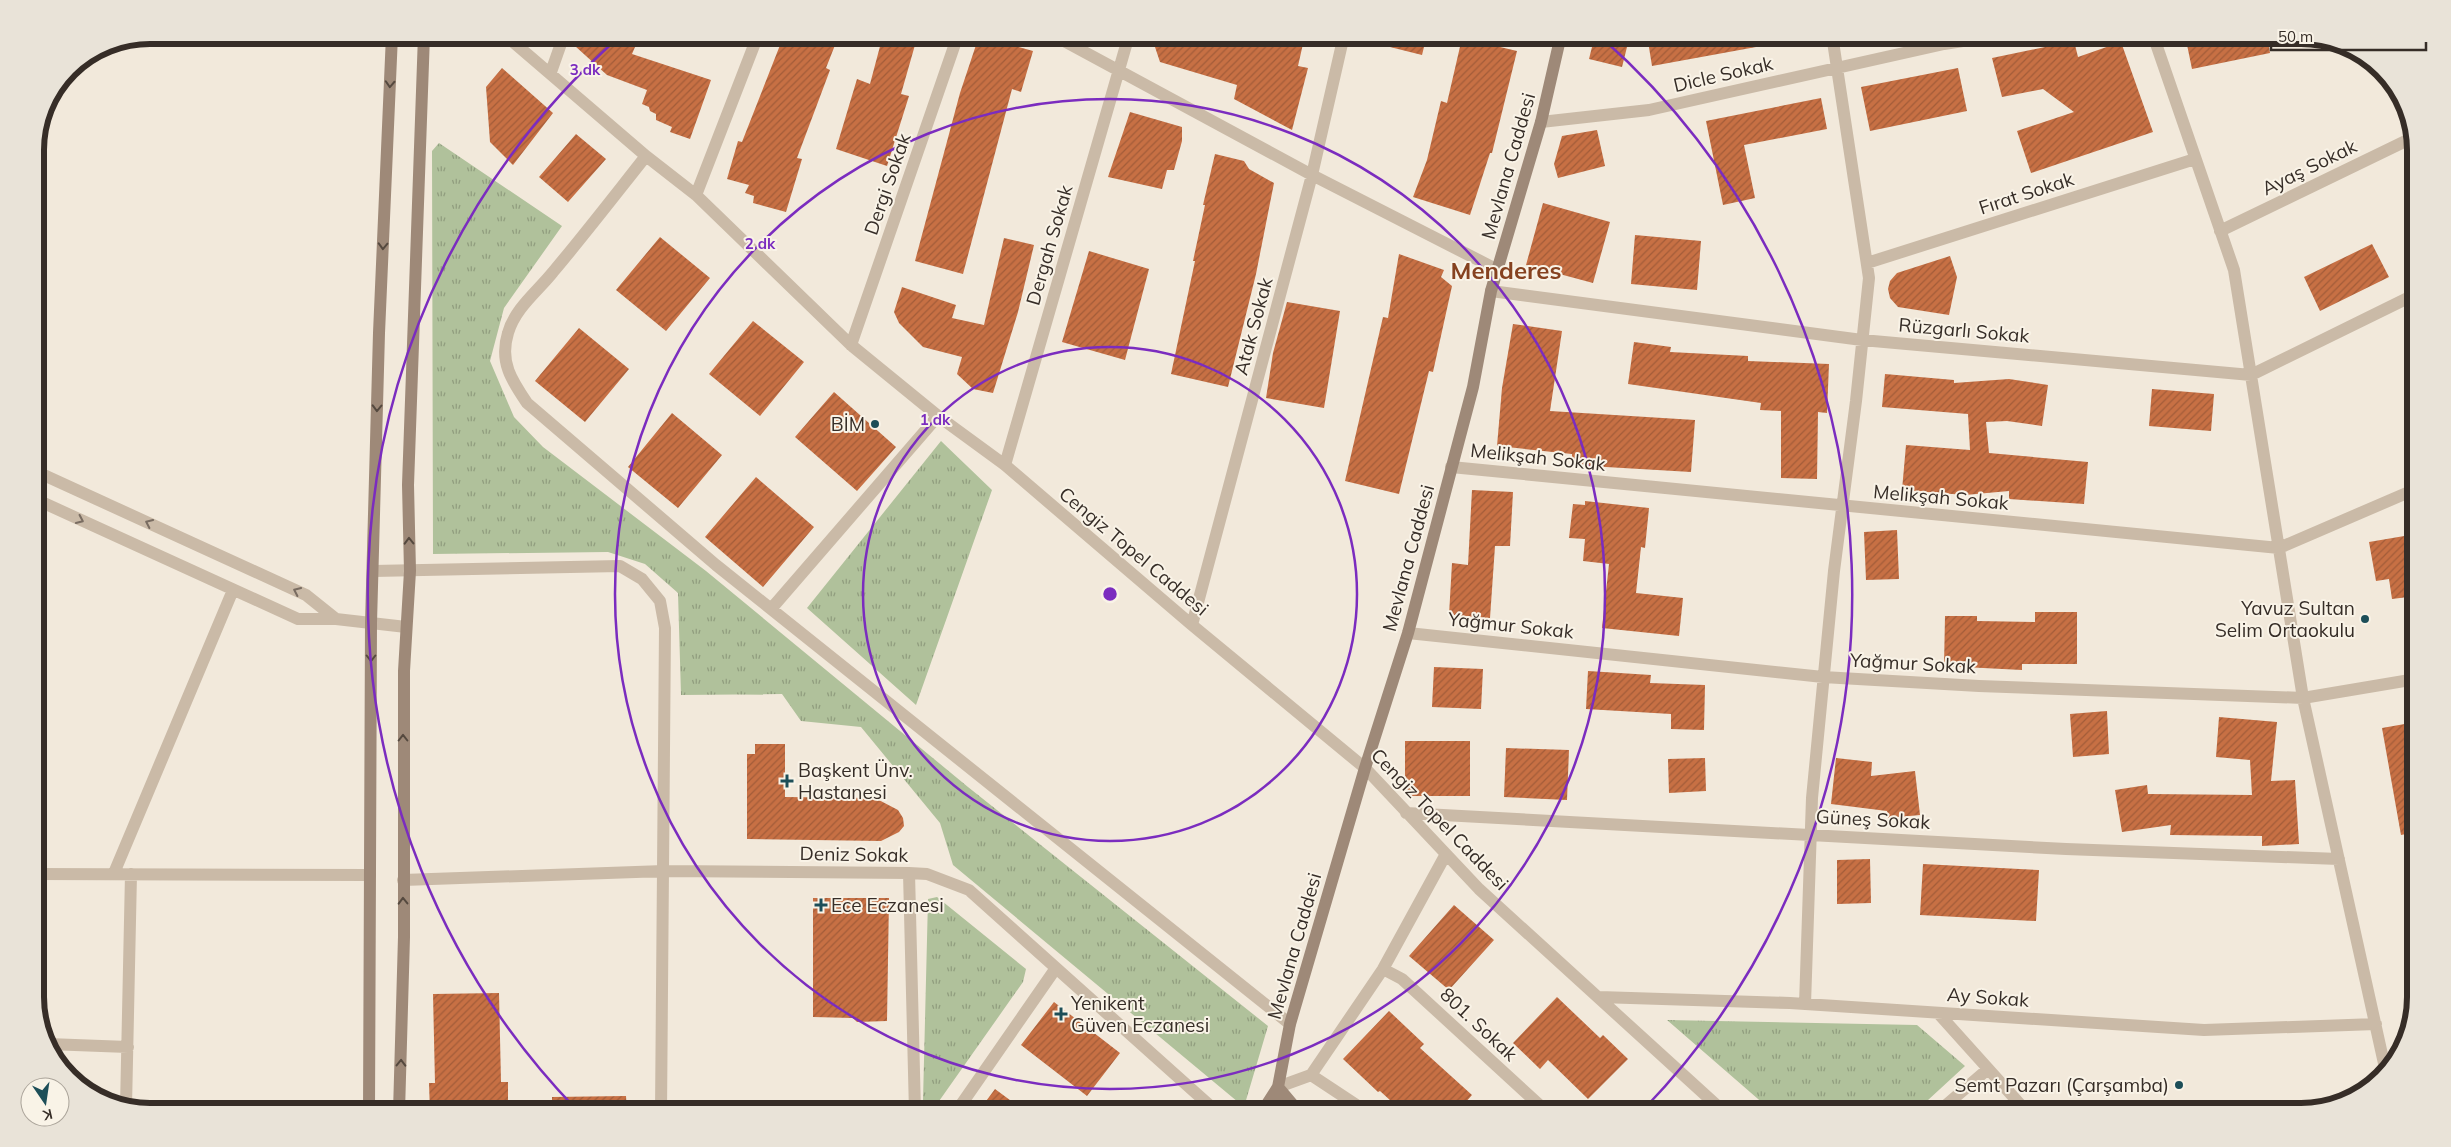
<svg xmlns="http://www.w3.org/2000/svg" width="2451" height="1147" viewBox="0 0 2451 1147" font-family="Mulish,sans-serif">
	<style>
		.grass { fill: url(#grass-tufts) }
		.building { fill: url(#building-hatch) }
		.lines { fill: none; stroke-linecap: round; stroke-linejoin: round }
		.street { stroke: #cabaa7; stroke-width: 12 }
		.secondary { stroke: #9e8978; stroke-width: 12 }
		.oneway { stroke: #55493f }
		.oneway2 { stroke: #796c61 }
		.ring { fill: none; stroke: #7b2cbf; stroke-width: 2.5 }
		.poi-dot { fill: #1d4e58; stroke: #f9f3e7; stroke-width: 2 }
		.labels { text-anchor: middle; stroke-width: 4; stroke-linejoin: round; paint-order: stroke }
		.street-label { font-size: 19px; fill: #362d27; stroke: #f9f3e7 }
		.poi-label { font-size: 19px; fill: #362d27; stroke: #f9f3e7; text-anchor: end }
		.district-label { font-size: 24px; font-weight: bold; fill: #864220; stroke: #f9f3e7 }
		.rim { fill: none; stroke: #362d27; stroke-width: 6 }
		.centre { fill: #7b2cbf; stroke: #f9f3e7; stroke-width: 2.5 }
		.ring-label { font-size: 15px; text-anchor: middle; font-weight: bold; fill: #7b2cbf; stroke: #f9f3e7; stroke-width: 4; stroke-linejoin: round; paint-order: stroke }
	</style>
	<defs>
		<pattern id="grass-tufts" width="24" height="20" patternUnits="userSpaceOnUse" patternTransform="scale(1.25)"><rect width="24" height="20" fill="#b0c19b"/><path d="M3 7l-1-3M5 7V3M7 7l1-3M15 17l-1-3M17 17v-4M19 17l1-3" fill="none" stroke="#909d7e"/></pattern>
		<pattern id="building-hatch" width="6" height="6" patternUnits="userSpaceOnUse" patternTransform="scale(1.25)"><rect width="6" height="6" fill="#c77044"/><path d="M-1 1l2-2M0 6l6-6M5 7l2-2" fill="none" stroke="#a25c39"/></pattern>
	</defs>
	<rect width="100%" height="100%" fill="#f2e9db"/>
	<!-- grass -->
	<path class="grass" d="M439,143L562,226L504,308L490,361L514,417L543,447L706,571L968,787L1268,1026L1244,1107L953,865L940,823L861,727L801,721L782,694L681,695L678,593L645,564L608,552L433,554L432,151Z
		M941,441L992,490L916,705L807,608Z
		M937,897L1026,969L1023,982L937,1104L929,1108L923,1101L928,899Z
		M1667,1020L1917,1025L1965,1066L1915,1112H1773Z"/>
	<!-- building -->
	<path class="building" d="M579,35H623L638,40L632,54L711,80L690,139L670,132L672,127L656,120V114L650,111L649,107L642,104L647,90L607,75L575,46Z
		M784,35H839L826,68L830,70L797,158L802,159L786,212L753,203L754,196L745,193L749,185L727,179L738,141L742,142Z
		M883,35H907L917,38L901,94L909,96L887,166L836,149L857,79L870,84Z
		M1156,35H1305L1298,66L1308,68L1292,130L1234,99L1237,85L1160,62L1154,44Z
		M1367,35H1427L1422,55L1366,41Z
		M1595,35H1630L1622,67L1589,59Z
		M1647,35H1777L1778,43L1652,66Z
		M2185,35H2267L2270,53L2192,69Z
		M979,36L1033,51L1021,92L1012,89L963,274L915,261L960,93Z
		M1462,38L1517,51L1492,153H1490L1470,215L1413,197L1427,160L1441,101L1447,103Z
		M2074,41L2078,57L2121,42L2153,132L2031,173L2017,131L2074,112L2043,89L2002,97L1992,58Z
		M502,68L553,113L513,165L490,142L486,87Z
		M1958,68L1967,111L1870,131L1861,87Z
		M1821,98L1827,129L1744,145L1755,198L1723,205L1706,121Z
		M1130,112L1182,127V141L1174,170H1167L1162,189L1108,177Z
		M1597,130L1605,166L1558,178L1554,164L1562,136Z
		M576,134L606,159L568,202L539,177Z
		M1215,154L1244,161L1249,169L1274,183L1256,274L1228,387L1171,374L1195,261H1193L1205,205H1203Z
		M1543,203L1610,222L1593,283L1526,265Z
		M1635,235L1701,241L1697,290L1631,284Z
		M660,237L710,278L666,331L616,290Z
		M1004,238L1034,245L1018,312L993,393L973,389L957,374L962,357L923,347L899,323L894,312L902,287L956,305L952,318L984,325Z
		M2372,244L2389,277L2320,311L2304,277Z
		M1089,251L1149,269L1125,360L1062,342Z
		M1399,254L1444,270L1441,277L1452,286L1433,372L1429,371L1399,494L1345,481L1383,317L1388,318Z
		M1950,256L1957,277L1949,315L1898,307L1890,298L1888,289L1890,281L1897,273Z
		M1287,302L1340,311L1324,408L1266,398L1273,353Z
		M753,321L804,362L760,416L709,374Z
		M1513,324L1562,331L1550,411L1695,420L1691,472L1572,465V454L1497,446L1502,388Z
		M579,328L629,369L585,422L535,381Z
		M1634,342L1671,347L1670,352L1748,356V361L1829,364L1827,413L1818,412L1817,479L1781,478V411L1760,410L1761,403L1628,384Z
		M1885,374L1954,380V383L2009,379L2048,385L2042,426L2007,421L1986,422L1989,453L2088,462L2084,504L2009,499V491L1965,495L1902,490L1906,445L1970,450L1968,414L1882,407Z
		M2152,389L2214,394L2211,431L2149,426Z
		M834,392L896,447L857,491L795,437Z
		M672,413L722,455L678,508L628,467Z
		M756,477L814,527L763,587L705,537Z
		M1472,490L1513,492L1510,546H1495L1490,618L1449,615L1452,563L1468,565Z
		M1585,501L1649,508L1645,548L1641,547L1636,593L1683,598L1679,636L1602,628L1609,564L1583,561L1585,539L1569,538L1573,504L1585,505Z
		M1897,530L1899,579L1866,580L1864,532Z
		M2416,534V596L2392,599L2389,579L2376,581L2369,542Z
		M2035,612H2077V664H2022V670L1944,666L1945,616H1977V621L2035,622Z
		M1434,667L1483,669L1481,709L1432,707Z
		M1588,671L1651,675L1650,683L1705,685L1704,730L1671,729V714L1586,709Z
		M2107,711L2109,754L2073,757L2070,714Z
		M2219,717L2277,722L2271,781L2295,780L2299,844L2262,846V836L2170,835L2171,825L2122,832L2115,790L2147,785L2148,794L2252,795L2250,760L2216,757Z
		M2416,722V832L2401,835L2382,728Z
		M1405,741H1470V796H1405Z
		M755,744H785V797L875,798L898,810L903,818L904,826L899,832L881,841L747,839V754H755Z
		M1506,748L1569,750L1567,800L1504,797Z
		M1705,758L1706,791L1669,793L1668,759Z
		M1836,758L1872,762L1871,776L1915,771L1920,815L1888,818L1887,811L1831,804Z
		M1870,859L1871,903L1837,904V860Z
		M1923,864L2039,870L2036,921L1920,915Z
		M813,898H889L887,1021L857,1022L853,1018L813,1017Z
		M1454,905L1494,940L1449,990L1409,956Z
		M499,993L501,1082H508V1112H430L429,1083H435L433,994Z
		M1557,997L1600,1038L1603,1035L1628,1059L1588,1099L1548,1060L1540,1069L1513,1043Z
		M1054,1002L1120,1053L1087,1096L1021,1045Z
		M1389,1011L1424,1044L1420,1048L1472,1095L1457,1112H1403L1380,1091L1378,1092L1343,1059Z
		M995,1089L1026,1112H978Z
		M626,1096L627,1112H552V1097Z"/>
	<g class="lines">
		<!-- street -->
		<path class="street" d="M505,35L646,156L696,195L851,345L938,416L1005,465L1192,625L1365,768L1479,889L1724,1112
			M1053,35L1312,175L1498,270
			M2153,35L2234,270L2303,698L2385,1068
			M551,72L564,35
			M1541,122L1649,110L1944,44L2000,35
			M646,156C615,195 585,234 553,272C538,291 515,308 508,333C499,362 512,381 527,403L716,565L1290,1024
			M696,195L758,35
			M2220,231L2414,137
			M1867,263L2195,159
			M1491,291L1862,340L2251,375L2416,294
			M851,345L958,35
			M1005,465L1129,35
			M1451,467L2279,548L2416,489
			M35,471L306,595L336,619
			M35,499L298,619H336L406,627
			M373,571L620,566L642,579L660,601L665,628L661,1112
			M771,609L938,416
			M1192,625L1312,175L1344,35
			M1408,633L1823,677L1979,686L2303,698L2416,679
			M1406,813L2066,849L2339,859
			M114,873L233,590
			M909,873L915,1112
			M35,874L370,875
			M403,880L664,871L909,873L927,874L969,890L1217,1112
			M1383,969L1402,979L1547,1112
			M1599,997L1790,1003L2204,1030L2376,1024
			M1805,1004L1812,798L1834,571L1856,401L1869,278L1832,35
			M1938,1013L2027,1112
			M48,1044L128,1047
			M1311,1075L1383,969L1446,854
			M1278,1087L1311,1075L1367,1112
			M126,1107L131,874
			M956,1112L1056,968
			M1938,1112L1988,1069"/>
		<!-- secondary -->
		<path class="secondary" d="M1278,1087L1299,1112
			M369,1112L371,623L379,333L392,35
			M399,1112L404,937V671L410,571L408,485L424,35
			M1262,1112L1278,1087
			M1277,1112L1278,1087L1290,1024L1365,768L1408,633L1473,387L1491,291L1541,122L1561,35"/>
	</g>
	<!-- one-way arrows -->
	<defs><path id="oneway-chevron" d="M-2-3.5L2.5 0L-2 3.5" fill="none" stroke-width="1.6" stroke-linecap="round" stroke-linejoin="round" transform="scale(1.25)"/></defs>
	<g class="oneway">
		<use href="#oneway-chevron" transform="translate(390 84) rotate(93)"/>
		<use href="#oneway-chevron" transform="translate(383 246) rotate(92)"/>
		<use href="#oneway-chevron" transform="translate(377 408) rotate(91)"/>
		<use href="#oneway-chevron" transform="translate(409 541) rotate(-91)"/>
		<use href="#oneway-chevron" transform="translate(371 658) rotate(90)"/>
		<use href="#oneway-chevron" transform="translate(403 738) rotate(-90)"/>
		<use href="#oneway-chevron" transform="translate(403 901) rotate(-91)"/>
		<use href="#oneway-chevron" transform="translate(401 1063) rotate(-89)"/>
	</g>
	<g class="oneway2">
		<use href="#oneway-chevron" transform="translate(80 520) rotate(25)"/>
		<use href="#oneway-chevron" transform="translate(149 523) rotate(-155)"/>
		<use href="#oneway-chevron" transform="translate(297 591) rotate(-155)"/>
	</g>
	<!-- distance rings -->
	<g class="ring">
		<circle cx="1110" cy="594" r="247"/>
		<circle cx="1110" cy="594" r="495"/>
		<path d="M576 1109A742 742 0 0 1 618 38M1602 38A742 742 0 0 1 1644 1109"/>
	</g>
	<!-- markers -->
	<g class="poi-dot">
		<circle cx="875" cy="424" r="5"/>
		<circle cx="2365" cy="619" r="5"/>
		<path d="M784.5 773.5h5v5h5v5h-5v5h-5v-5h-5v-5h5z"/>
		<path d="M818.5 897.5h5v5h5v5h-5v5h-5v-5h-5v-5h5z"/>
		<path d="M1058.5 1006.5h5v5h5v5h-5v5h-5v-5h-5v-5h5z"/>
		<circle cx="2179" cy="1085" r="5"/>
	</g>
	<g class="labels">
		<!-- street labels -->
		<g class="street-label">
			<text transform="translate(1723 74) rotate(-13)" y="7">Dicle Sokak</text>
			<text transform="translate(1508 166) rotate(-74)" y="7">Mevlana Caddesi</text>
			<text transform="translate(2309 167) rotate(-26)" y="7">Ayaş Sokak</text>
			<text transform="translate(887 184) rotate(-71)" y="7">Dergi Sokak</text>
			<text transform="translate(2026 193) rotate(-18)" y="7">Fırat Sokak</text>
			<text transform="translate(1049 245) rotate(-74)" y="7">Dergah Sokak</text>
			<text transform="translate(1253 326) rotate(-75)" y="7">Atak Sokak</text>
			<text transform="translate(1964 330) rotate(5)" y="7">Rüzgarlı Sokak</text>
			<text transform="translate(1538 457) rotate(6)" y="7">Melikşah Sokak</text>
			<text transform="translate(1941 497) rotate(5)" y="7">Melikşah Sokak</text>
			<text transform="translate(1134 551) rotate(40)" y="7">Cengiz Topel Caddesi</text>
			<text transform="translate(1408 558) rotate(-75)" y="7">Mevlana Caddesi</text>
			<text transform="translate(1511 625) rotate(6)" y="7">Yağmur Sokak</text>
			<text transform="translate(1913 663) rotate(3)" y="7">Yağmur Sokak</text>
			<text transform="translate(1440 819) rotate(46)" y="7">Cengiz Topel Caddesi</text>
			<text transform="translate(1873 819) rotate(3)" y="7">Güneş Sokak</text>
			<text transform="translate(854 854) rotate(1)" y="7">Deniz Sokak</text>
			<text transform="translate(1294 946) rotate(-74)" y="7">Mevlana Caddesi</text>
			<text transform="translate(1988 997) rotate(4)" y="7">Ay Sokak</text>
			<text transform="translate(1479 1024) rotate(43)" y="7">801. Sokak</text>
		</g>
		<!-- poi labels -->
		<g class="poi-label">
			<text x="865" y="431">BİM</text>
			<text x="2355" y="615">Yavuz Sultan<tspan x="2355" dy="22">Selim Ortaokulu</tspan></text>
			<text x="798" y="777" text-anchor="start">Başkent Ünv.<tspan x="798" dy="22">Hastanesi</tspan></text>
			<text x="831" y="912" text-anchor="start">Ece Eczanesi</text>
			<text x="1071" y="1010" text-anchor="start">Yenikent<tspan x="1071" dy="22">Güven Eczanesi</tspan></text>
			<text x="2169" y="1092">Semt Pazarı (Çarşamba)</text>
		</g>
		<!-- district labels -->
		<g class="district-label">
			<text x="1506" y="279">Menderes</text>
		</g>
	</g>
	<!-- crop -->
	<path d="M0 0H2451V1147H0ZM150 44H2301A106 106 0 0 1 2407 150V997A106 106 0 0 1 2301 1103H150A106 106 0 0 1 44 997V150A106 106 0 0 1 150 44Z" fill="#e9e3d8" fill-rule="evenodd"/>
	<path class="rim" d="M150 44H2301A106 106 0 0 1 2407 150V997A106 106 0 0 1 2301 1103H150A106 106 0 0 1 44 997V150A106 106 0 0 1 150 44Z"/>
	<circle cx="1110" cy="594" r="8" class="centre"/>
	<g class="ring-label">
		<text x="585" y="75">3 dk</text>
		<text x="760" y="249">2 dk</text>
		<text x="935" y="425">1 dk</text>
	</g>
	<!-- north arrow -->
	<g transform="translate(45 1102) rotate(167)"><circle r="24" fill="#f9f3e7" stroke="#aba49a"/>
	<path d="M0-4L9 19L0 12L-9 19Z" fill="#1d4e58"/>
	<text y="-8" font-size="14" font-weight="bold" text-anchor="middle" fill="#362d27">K</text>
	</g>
	<!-- scale -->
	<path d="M2271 42v8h155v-8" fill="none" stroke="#362d27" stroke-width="2.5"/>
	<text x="2278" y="42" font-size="15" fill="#362d27" stroke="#f9f3e7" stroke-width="4" paint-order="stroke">50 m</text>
</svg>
